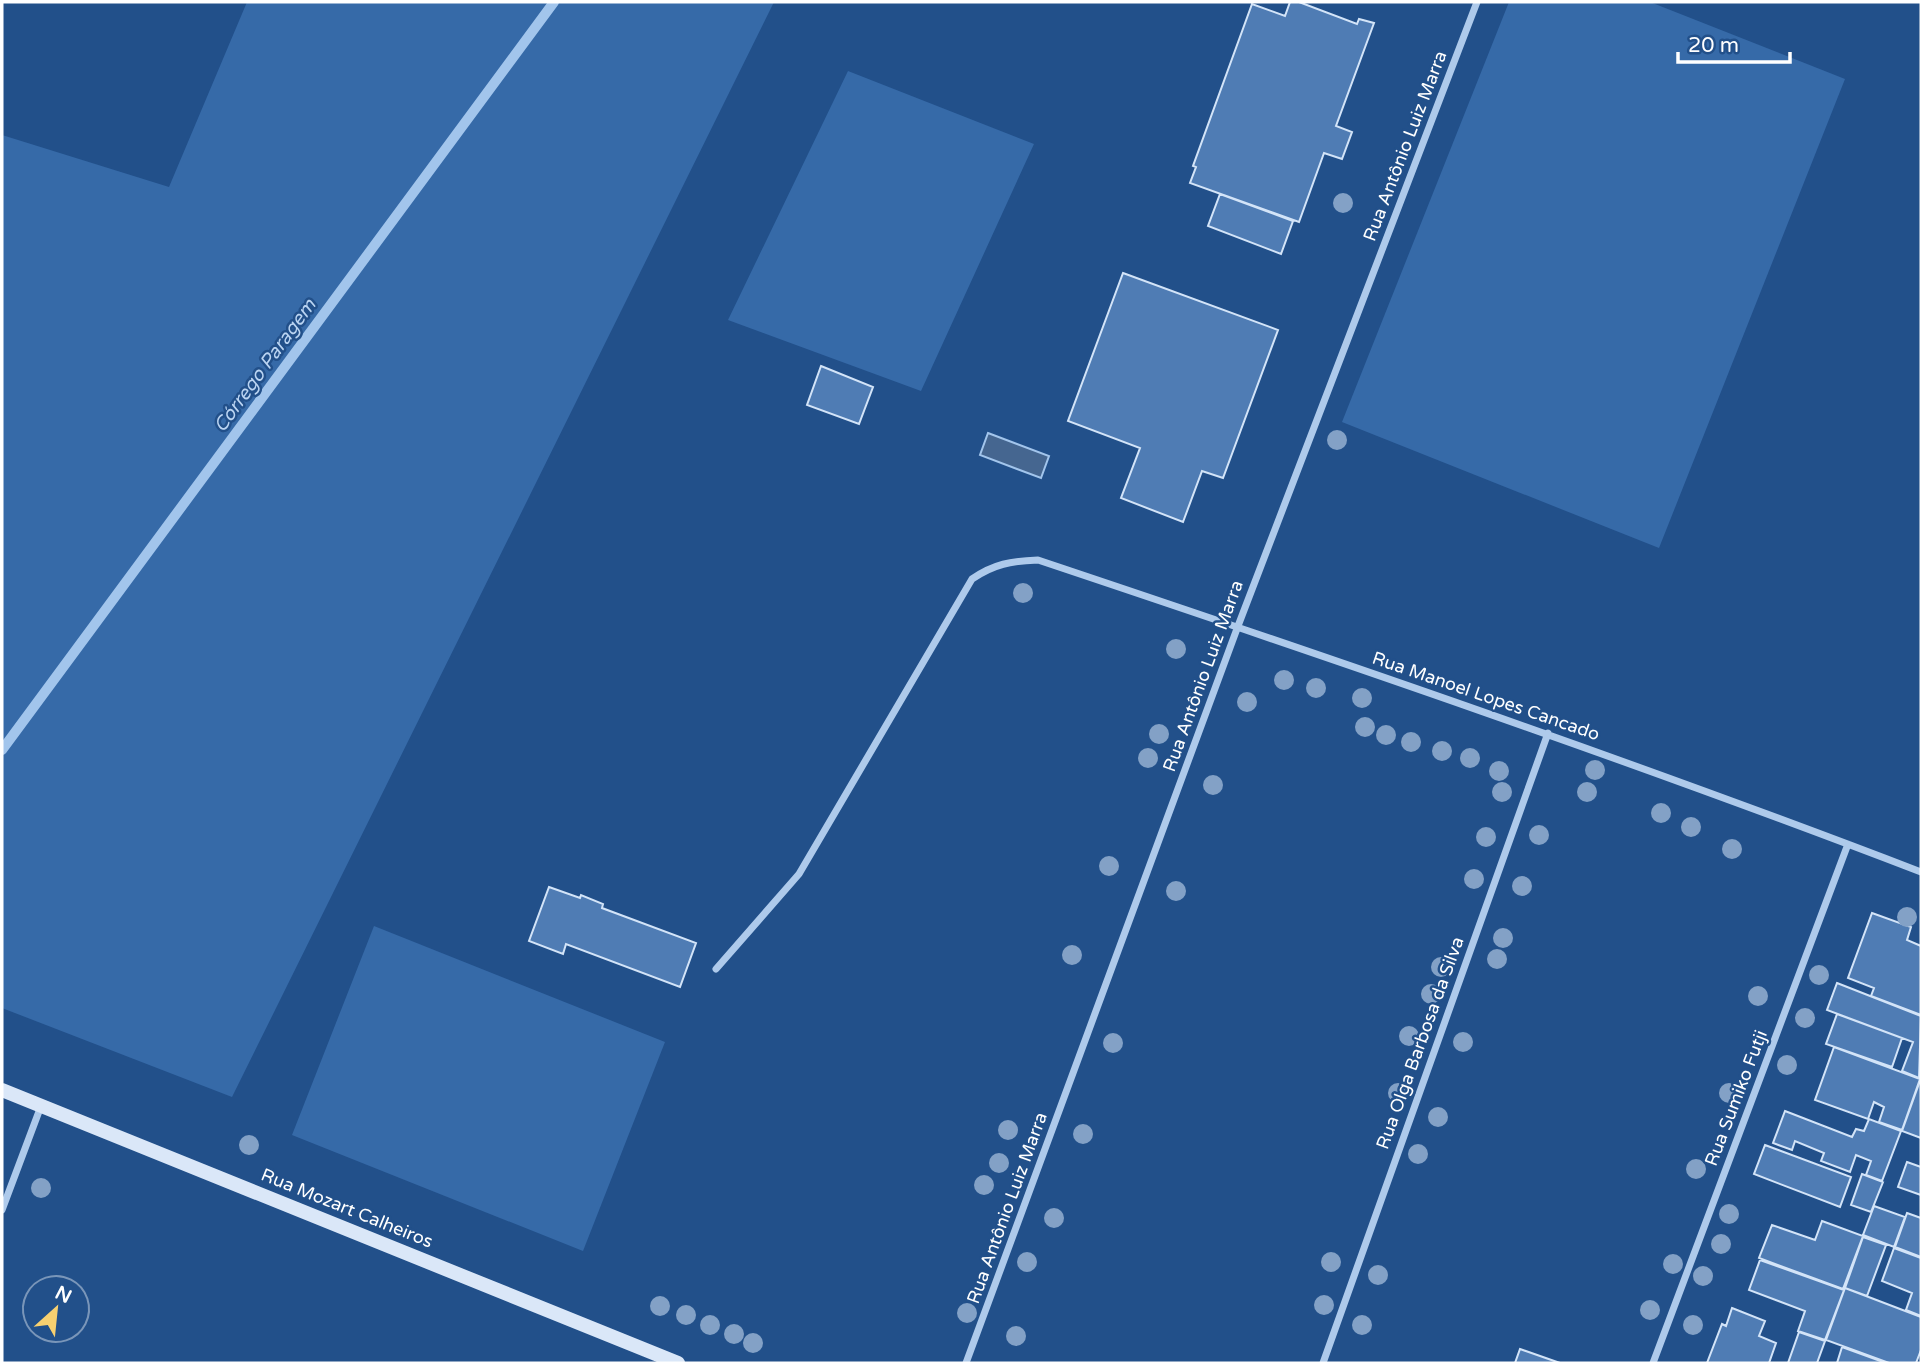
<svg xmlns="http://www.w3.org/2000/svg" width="1923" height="1365" viewBox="0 0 1923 1365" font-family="'Varela Round',sans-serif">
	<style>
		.green { fill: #366aa8 }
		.water { fill: #456690; stroke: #a2c5ec; stroke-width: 2 }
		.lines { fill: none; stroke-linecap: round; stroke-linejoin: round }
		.stream { stroke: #a2c5ec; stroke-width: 10 }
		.building { fill: #4f7cb4; stroke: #d3e4f8; stroke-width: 2 }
		.street { stroke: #aecaeb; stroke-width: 7 }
		.secondary { stroke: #dae7f8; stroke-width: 14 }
		.tree { fill: #83a1c6 }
		.labels { text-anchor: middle; stroke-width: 5; stroke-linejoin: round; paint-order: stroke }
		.street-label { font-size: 18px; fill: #fff; stroke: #22508a }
		.water-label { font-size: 19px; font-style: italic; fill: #bad4f2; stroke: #22508a }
	</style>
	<rect width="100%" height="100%" fill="#22508a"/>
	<!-- green -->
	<path class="green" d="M247,2H774L232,1097L2,1008V135L169,187Z
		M1509,2H1650L1845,79L1659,548L1342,422Z
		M848,71L1034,144L921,391L728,320Z
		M374,926L665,1042L583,1251L292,1135Z"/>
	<!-- water -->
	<path class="water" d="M988,433L1049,456L1041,478L980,455Z"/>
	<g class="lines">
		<!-- stream -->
		<path class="stream" d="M2,750L554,2"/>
	</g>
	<!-- building -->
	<path class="building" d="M1290,2H1299L1357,24L1359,19L1374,23L1336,126L1352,132L1342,159L1324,153L1299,222L1190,183L1196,167L1193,166L1252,4L1285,16Z
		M1220,194L1293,221L1281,254L1208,226Z
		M1123,273L1278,330L1223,478L1202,471L1183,522L1121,498L1140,448L1068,421Z
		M821,366L873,387L859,424L807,405Z
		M549,887L580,898L581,895L603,904L602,908L696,943L680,987L566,944L563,954L529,941Z
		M1872,913L1911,927L1907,940L1921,946V1015L1871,996L1874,988L1848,978Z
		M1837,983L1921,1016L1919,1078L1902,1071L1913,1042L1827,1010Z
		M1837,1014L1902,1038L1892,1067L1826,1044Z
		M1834,1047L1920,1079L1902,1130L1879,1122L1884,1107L1874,1102L1868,1119L1815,1100Z
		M1921,1078V1138L1902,1131Z
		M1785,1111L1852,1137L1856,1129L1864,1131L1869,1119L1901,1131L1882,1181L1866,1175L1871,1161L1856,1155L1850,1172L1821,1161L1824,1153L1795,1141L1792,1150L1773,1143Z
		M1765,1145L1851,1177L1840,1207L1754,1174Z
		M1907,1162L1921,1167V1195L1898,1187Z
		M1862,1174L1883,1182L1871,1212L1851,1205Z
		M1874,1206L1905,1217L1894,1247L1863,1235Z
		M1907,1213L1921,1218V1257L1895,1247Z
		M1822,1221L1863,1236L1843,1289L1759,1258L1772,1225L1815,1240Z
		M1863,1237L1886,1245L1867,1296L1845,1288Z
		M1894,1248L1921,1258V1316L1906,1310L1912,1293L1882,1281Z
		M1760,1260L1844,1290L1825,1340L1798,1331L1805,1311L1749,1290Z
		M1845,1288L1921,1317V1350L1916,1363H1889L1826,1340Z
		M1732,1308L1765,1321L1759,1336L1776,1343L1769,1363H1707L1722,1324L1726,1326Z
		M1799,1332L1825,1341L1817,1363H1788Z
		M1842,1347L1886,1363H1837Z
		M1520,1349L1560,1363H1515Z"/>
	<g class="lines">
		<!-- street -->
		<path class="street" d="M716,969L799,874L972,579C994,564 1011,561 1038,560C1334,659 1629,760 1921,872
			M2,1210L41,1106
			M966,1363L1238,626L1477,2
			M1323,1363L1548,733
			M1653,1363L1848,844"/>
		<!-- secondary -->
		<path class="secondary" d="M2,1090L678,1363"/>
	</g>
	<!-- trees -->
	<g class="tree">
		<circle cx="1343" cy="203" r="10"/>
		<circle cx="1337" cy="440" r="10"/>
		<circle cx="1023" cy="593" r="10"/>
		<circle cx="1176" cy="649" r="10"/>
		<circle cx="1284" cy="680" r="10"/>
		<circle cx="1316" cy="688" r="10"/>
		<circle cx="1362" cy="698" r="10"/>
		<circle cx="1247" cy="702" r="10"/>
		<circle cx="1365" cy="727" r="10"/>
		<circle cx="1159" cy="734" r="10"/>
		<circle cx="1386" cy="735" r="10"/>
		<circle cx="1411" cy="742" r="10"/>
		<circle cx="1442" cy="751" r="10"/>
		<circle cx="1148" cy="758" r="10"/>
		<circle cx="1470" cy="758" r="10"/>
		<circle cx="1595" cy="770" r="10"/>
		<circle cx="1499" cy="771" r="10"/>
		<circle cx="1213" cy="785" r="10"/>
		<circle cx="1502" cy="792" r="10"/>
		<circle cx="1587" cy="792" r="10"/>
		<circle cx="1661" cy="813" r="10"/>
		<circle cx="1691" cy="827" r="10"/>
		<circle cx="1539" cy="835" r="10"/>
		<circle cx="1486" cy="837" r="10"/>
		<circle cx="1732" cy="849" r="10"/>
		<circle cx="1109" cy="866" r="10"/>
		<circle cx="1474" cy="879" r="10"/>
		<circle cx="1522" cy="886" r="10"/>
		<circle cx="1176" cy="891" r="10"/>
		<circle cx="1907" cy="917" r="10"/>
		<circle cx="1503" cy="938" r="10"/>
		<circle cx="1072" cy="955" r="10"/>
		<circle cx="1497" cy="959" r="10"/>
		<circle cx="1441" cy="967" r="10"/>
		<circle cx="1819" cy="975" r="10"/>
		<circle cx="1431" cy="994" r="10"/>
		<circle cx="1758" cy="996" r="10"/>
		<circle cx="1805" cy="1018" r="10"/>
		<circle cx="1409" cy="1036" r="10"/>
		<circle cx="1463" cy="1042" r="10"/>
		<circle cx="1113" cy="1043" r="10"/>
		<circle cx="1787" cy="1065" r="10"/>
		<circle cx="1398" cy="1093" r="10"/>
		<circle cx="1729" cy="1093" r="10"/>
		<circle cx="1438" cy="1117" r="10"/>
		<circle cx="1008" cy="1130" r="10"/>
		<circle cx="1083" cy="1134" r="10"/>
		<circle cx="249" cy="1145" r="10"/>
		<circle cx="1418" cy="1154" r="10"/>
		<circle cx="999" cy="1163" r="10"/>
		<circle cx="1696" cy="1169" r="10"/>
		<circle cx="984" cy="1185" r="10"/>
		<circle cx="41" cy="1188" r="10"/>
		<circle cx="1729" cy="1214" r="10"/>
		<circle cx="1054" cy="1218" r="10"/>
		<circle cx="1721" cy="1244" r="10"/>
		<circle cx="1027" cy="1262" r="10"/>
		<circle cx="1331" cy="1262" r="10"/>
		<circle cx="1673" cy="1264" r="10"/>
		<circle cx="1378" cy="1275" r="10"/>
		<circle cx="1703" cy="1276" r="10"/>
		<circle cx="1324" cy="1305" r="10"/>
		<circle cx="660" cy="1306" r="10"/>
		<circle cx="1650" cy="1310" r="10"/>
		<circle cx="967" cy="1313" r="10"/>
		<circle cx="686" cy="1315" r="10"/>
		<circle cx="710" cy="1325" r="10"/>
		<circle cx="1362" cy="1325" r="10"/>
		<circle cx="1693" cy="1325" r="10"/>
		<circle cx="734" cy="1334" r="10"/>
		<circle cx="1016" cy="1336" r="10"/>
		<circle cx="753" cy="1343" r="10"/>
	</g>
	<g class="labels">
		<!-- street labels -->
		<g class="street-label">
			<text transform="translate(1405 146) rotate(-69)" y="6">Rua Antônio Luiz Marra</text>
			<text transform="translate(1203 676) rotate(-70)" y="6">Rua Antônio Luiz Marra</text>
			<text transform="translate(1486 696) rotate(19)" y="6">Rua Manoel Lopes Cancado</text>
			<text transform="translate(1420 1043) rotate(-70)" y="6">Rua Olga Barbosa da Silva</text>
			<text transform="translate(1736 1098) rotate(-69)" y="6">Rua Sumiko Futji</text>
			<text transform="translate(347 1208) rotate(22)" y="6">Rua Mozart Calheiros</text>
			<text transform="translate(1007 1208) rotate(-70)" y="6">Rua Antônio Luiz Marra</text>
		</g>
		<!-- water labels -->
		<g class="water-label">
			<text transform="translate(264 365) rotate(-54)" y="7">Córrego Paragem</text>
		</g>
	</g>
	<!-- border -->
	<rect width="1923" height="1365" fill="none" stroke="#ffffff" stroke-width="7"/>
	<!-- north arrow -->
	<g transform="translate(56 1309) rotate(27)"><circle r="33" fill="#22508a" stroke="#7a96b9" stroke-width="2"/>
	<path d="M0-5L12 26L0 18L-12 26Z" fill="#f7d070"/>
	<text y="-10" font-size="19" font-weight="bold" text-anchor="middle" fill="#ffffff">N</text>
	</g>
	<!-- scale -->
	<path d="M1678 52v10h112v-10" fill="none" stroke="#ffffff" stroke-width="3.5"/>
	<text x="1688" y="52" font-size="21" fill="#ffffff" stroke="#22508a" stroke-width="5" paint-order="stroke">20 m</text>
</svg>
